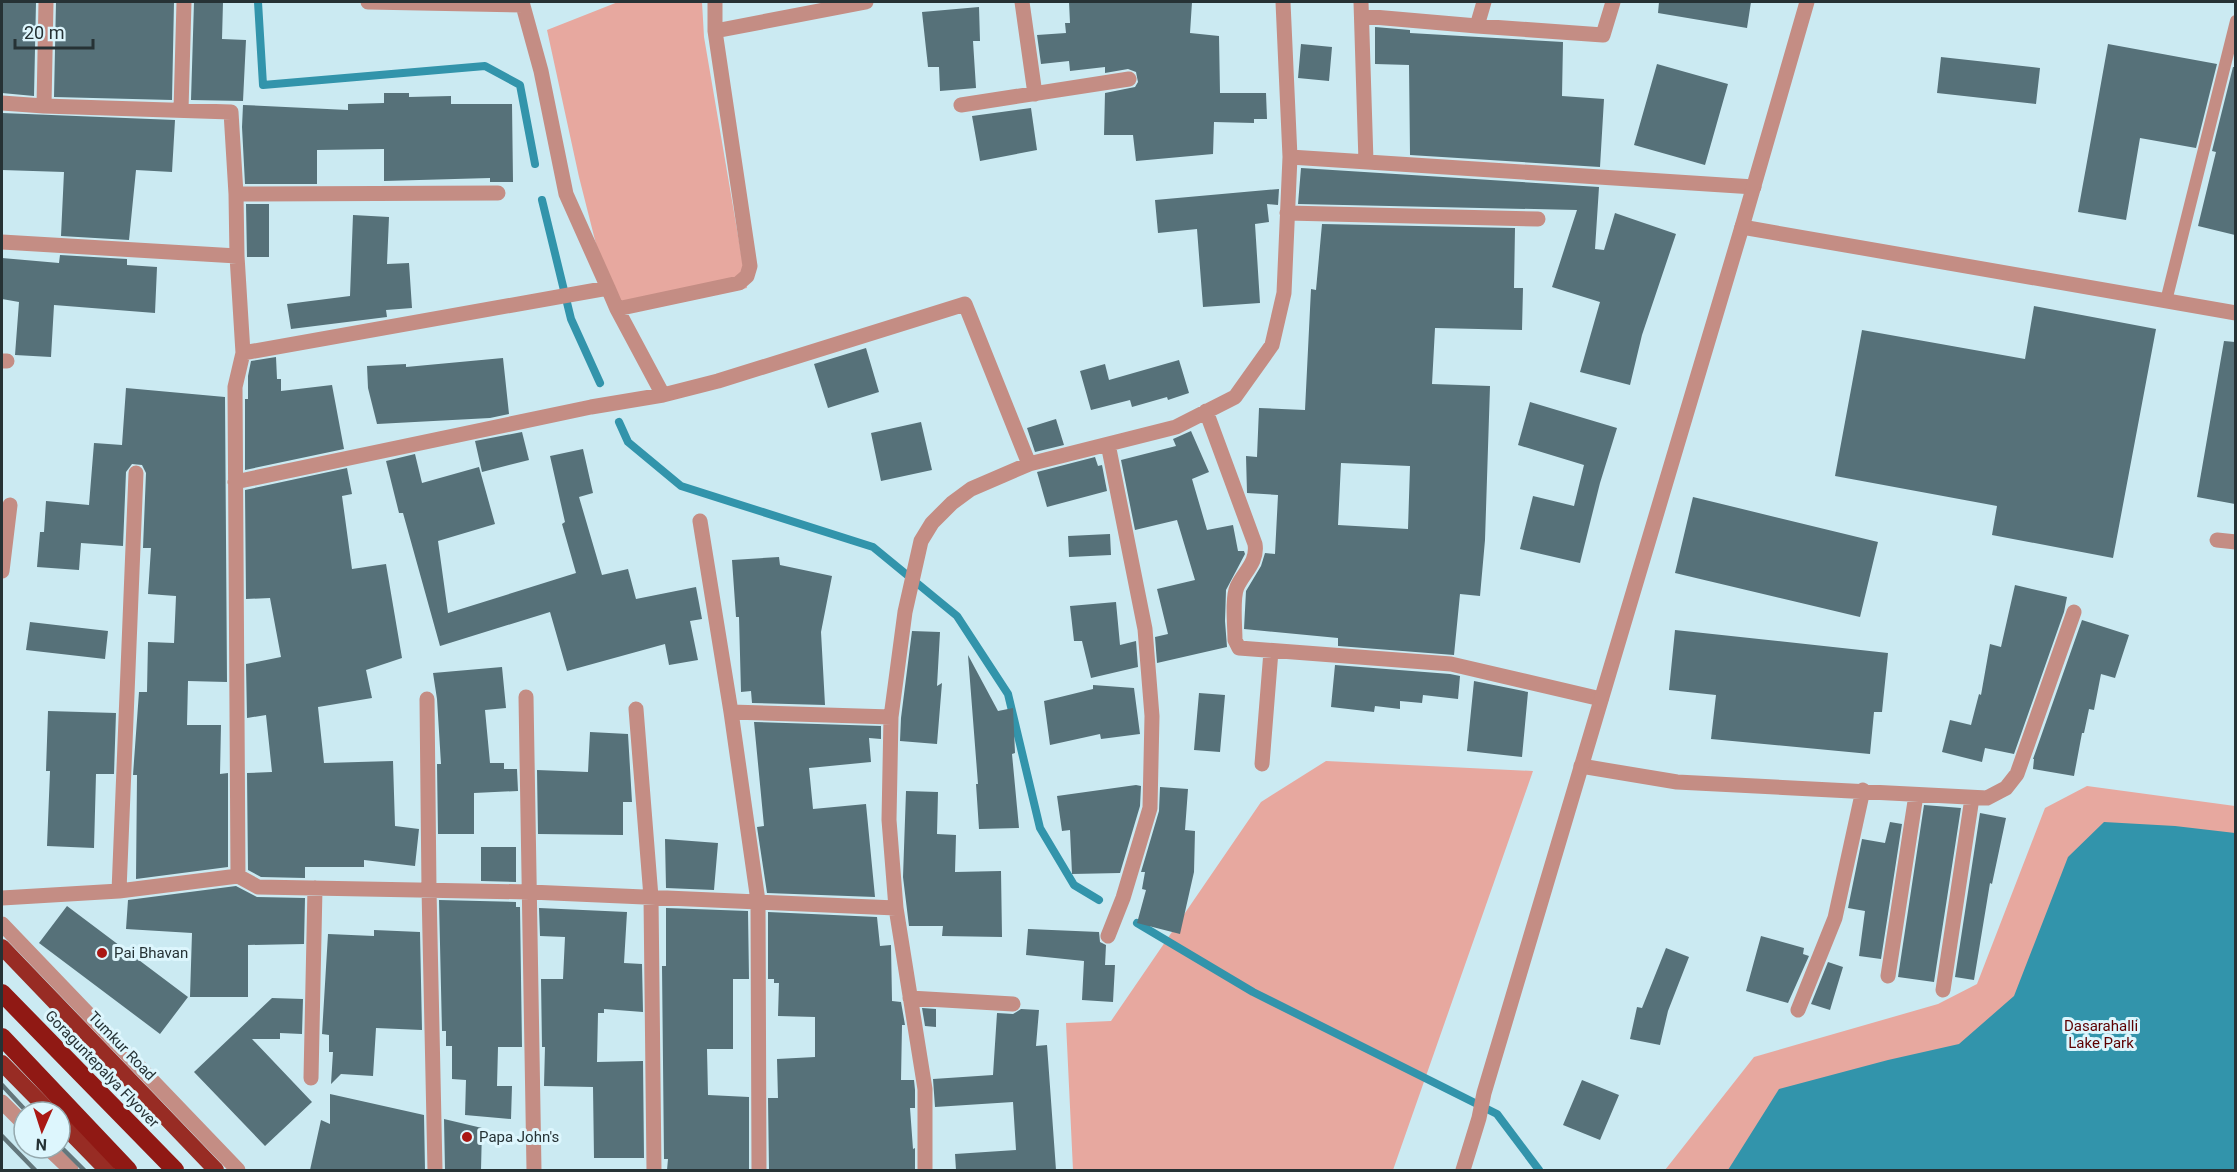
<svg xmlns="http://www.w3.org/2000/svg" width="2237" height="1172" viewBox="0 0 2237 1172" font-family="Roboto,sans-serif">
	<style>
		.green { fill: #e7a89f }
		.water { fill: #3294ab }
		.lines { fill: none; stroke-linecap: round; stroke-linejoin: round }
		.stream { stroke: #3294ab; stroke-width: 8 }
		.building { fill: #567179; fill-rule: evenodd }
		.service { stroke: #c48d84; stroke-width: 12 }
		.minor { stroke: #c48d84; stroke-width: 15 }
		.tertiary { stroke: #c48d84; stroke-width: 15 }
		.trunk { stroke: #982c24; stroke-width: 16 }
		.motorway { stroke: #901914; stroke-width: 18 }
		.rail { stroke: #63767b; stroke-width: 4.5 }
		.poi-dot { fill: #aa1814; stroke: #ddf6fd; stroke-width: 2 }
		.labels { text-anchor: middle; stroke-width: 6; stroke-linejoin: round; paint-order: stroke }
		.poi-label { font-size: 15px; fill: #263235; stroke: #ddf6fd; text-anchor: start }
		.park-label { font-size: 15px; fill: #5e0001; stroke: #ddf6fd }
		.street-label { font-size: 15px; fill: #263235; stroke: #ddf6fd }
	</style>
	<rect width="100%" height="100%" fill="#cbeaf2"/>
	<!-- green -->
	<path class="green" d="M618,2H702L704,37L747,288L614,315L579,177L547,30Z
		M1326,761L1533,771L1393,1170H1073L1066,1023L1111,1021L1261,802Z
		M2087,786L2235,806V1170H1665L1754,1057L1938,1004L1977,984L2045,808Z"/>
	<!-- water -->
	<path class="water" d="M2104,822L2175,826L2235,833V1170H1728L1779,1089L1888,1060L1959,1044L2014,996L2068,857Z"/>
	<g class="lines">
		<!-- stream -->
		<path class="stream" d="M258,2L263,85L485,66L520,85L535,164
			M542,200L571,319L600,383
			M619,422L628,442L681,486L873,547L957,616L1008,694L1040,828L1074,885L1099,900
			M1137,923L1253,992L1497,1114L1539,1170"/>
	</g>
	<!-- building -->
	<path class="building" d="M2,2H36L34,96L2,93Z
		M56,2H174L172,100L54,97Z
		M194,2H223L222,39L246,40L243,101L191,100Z
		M1069,2H1192L1190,33L1219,36L1220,93H1266L1267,119H1254V123L1214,122L1213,154L1136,161L1133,135H1104L1105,93L1135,87L1138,82L1136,72L1128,69L1105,73V67L1070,71L1069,61L1041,64L1037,35L1066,33L1065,23H1070Z
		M1659,2H1751L1747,28L1658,13Z
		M979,7L980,41H973L976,88L940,91L939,67H928L922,12Z
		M1375,27L1410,30V33L1563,42L1562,96L1604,99L1600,167L1410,155L1409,65L1375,64Z
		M1301,44L1332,47L1329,81L1298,78Z
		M2108,44L2217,64L2196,148L2140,138L2126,220L2078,212Z
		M1941,57L2040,68L2036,104L1937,93Z
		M1657,64L1728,84L1705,165L1634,145Z
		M2233,67H2235V235L2198,226L2216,152L2212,151Z
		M384,93H409V97L451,96V104H512L513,182H490V178L384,181V149L317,150V184H245L242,127L243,105L348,110V104L384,103Z
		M1031,108L1037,150L980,161L972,116Z
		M2,113L175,120L172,172L136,170L129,240L61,236L64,172L2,170Z
		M1301,168L1599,187L1595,249L1604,250L1615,213L1676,234L1642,335L1630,385L1580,372L1600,302L1552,287L1577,210L1298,204Z
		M1279,189L1278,205L1267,204L1269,222L1255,224L1260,303L1203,307L1197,229L1158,233L1155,200Z
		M246,204H269V257H247Z
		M353,215L389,217L387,264L409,263L412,308L386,310L387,317L291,329L287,304L350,296Z
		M1322,224L1515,228L1514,288H1523L1522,330L1435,328L1432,384L1490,386L1485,540L1480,596L1460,594L1454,655L1338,646V638L1244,629L1246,591L1261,566L1265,553L1275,554L1278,495L1247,493L1246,456L1257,457L1259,408L1305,410L1311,289L1316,290ZM1341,463L1410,466L1408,529L1338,525Z
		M60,255L127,259V265L157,267L155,313L54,305L51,357L15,355L19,302L2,299V258L59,263Z
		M2034,306L2156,329L2113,558L1992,535L1997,506L1835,476L1862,330L2025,359Z
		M2224,341L2235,342V504L2197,497Z
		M866,348L879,392L828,408L814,364Z
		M276,357L277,379H281V391L332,385L344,449L245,470V399H248V376L251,361Z
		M503,358L509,414L490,418L377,424L368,388L367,366L406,364V367Z
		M1179,360L1189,393L1168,400L1167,397L1132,407L1130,400L1091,410L1080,371L1105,364L1109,380Z
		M126,388L225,397L227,682L188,681L187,725H221L220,774L228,773V867L136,879L137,775H133L139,692H147L148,642L174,643L176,596L148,594L151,548H143L146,473L142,465L132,464L126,472L123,546L81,543L79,570L37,567L40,532H44L46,501L89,505L94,443L122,445Z
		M1530,402L1617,428L1600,483L1580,563L1520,549L1533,496L1574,506L1584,465L1518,445Z
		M1056,419L1064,445L1035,452L1027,428Z
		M921,422L932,470L881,481L871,433Z
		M1191,431L1209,472L1192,479L1207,530L1233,525L1238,551H1244L1245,554L1226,590L1225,621L1227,647L1157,663L1155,637L1168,634L1157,589L1195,580L1177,520L1135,530L1121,460L1176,446L1173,439Z
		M522,432L529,460L482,472L475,441Z
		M583,449L593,493L579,497L602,575L628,569L636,599L696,587L702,619L690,621L698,660L669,665L665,644L567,671L550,612L440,646L403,513H399L386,461L415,454L422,483L479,467L495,524L438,541L448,613L576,573L562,524L565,522L550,456Z
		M1095,457L1098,466L1102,465L1107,491L1047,507L1037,472Z
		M347,468L352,494L342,496L352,569L386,564L402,658L366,670L372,698L318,707L324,763L393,761L395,826L419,829L415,866L364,860V867H305V878L261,877L248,870L247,773L272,772L266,715L247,718L246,664L281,657L270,598L246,599L245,490Z
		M1693,497L1878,542L1860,617L1675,573Z
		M1110,534L1111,555L1069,557L1068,536Z
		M779,557L780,565L832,576L821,632L825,705L752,703L751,691L741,692L739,617H736L732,560Z
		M2015,585L2067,597L2064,612L2014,754L1985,748L1982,762L1942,752L1950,720L1971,725L1979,694L1981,695L1990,644L2001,647Z
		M1116,602L1120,645L1136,641L1138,667L1091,678L1082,641H1074L1070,606Z
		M2082,620L2129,635L2115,678L2101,674L2094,710L2089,709L2084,733H2082L2074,776L2033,769L2034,759H2033Z
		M30,622L108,631L105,659L26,650Z
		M1675,630L1888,653L1882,712H1874L1870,754L1711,739L1716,695L1669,690Z
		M912,631L940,632L937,686L942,683L937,744L900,741L901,718Z
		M968,655L998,711L1013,708L1015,753L1012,754L1019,828L979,829L976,784H978Z
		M1335,665L1450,674L1460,676L1458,699L1423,695L1422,703L1400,701V709L1375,706L1374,712L1331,707Z
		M502,667L506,708L485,710L490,763H504V769H517L518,791L474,793V834H438L437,764H441L437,699L433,673Z
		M1474,681L1528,692L1522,757L1467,751Z
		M1093,685L1134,688L1140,734L1101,739L1100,734L1050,745L1044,701L1093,689Z
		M1199,693L1225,695L1220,752L1194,750Z
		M48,711L116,713L114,774H96L94,848L47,846L50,771H46Z
		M754,722L881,726V739L869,738L871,762L809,768L813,809L866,804L875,897L767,893L757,827L764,826Z
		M590,732L628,734L632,802H623V835L538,834L537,770L588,772Z
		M1136,785L1141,786L1140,806L1120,873L1072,874L1070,830L1062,831L1057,796Z
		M1160,787L1188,789L1185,830L1195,831L1194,872L1180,934L1137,923L1146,890L1142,889L1145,872H1141L1159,811Z
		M906,791L938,792L937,834L956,835L955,872L1001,871L1002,937L942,936L943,926H909L903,877Z
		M1924,805L1961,808L1934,982L1898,977Z
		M1980,813L2006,818L1992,884L1990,883L1974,980L1955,977Z
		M1890,822L1902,824L1881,959L1859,956L1865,911L1848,908L1862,839L1885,843Z
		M665,839L718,843L714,890L666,888Z
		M481,847H516V882L481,881Z
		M236,886L257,897L305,898L304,944L248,945V997H190L192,933L126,929L128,900Z
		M439,900L516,902V907H520L522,1047H498L497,1086H512L511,1119L465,1115L466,1080L452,1079V1046H446V1031H442Z
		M67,906L188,997L160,1034L39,943Z
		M539,908L627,912L624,963L642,964L643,1012L604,1009V1013H598L597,1062L643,1061L644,1158H594L593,1087L544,1086L545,1047H542L541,979H563L565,937L540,936Z
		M666,908L748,911L749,979H733V1049H707L708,1095L749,1097V1170H667L668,1159H664L662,966H666Z
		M768,912L877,917L880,946L891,945L892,1001L901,1002L905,1025H902L901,1080H914L915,1090V1108H910L913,1149L915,1148V1170H769L768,1098H778L777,1059L815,1057V1017L778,1016L779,983H774V979H768Z
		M1028,929L1099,932L1100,942L1106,945L1105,965H1115L1113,1002L1082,1000L1084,961L1026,955Z
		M374,930L420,932L422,1030L376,1028L373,1076L341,1074L331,1084L333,1052H329V1035L322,1034L328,934L374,936Z
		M1761,936L1804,948L1803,954L1809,956L1788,1003L1746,991Z
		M1666,948L1689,957L1668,1011L1660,1045L1630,1039L1637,1007L1642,1008Z
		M1828,962L1843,967L1830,1010L1811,1004Z
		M272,998L303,999L302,1034L280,1033V1039H252L312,1102L265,1146L194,1072Z
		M922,1008L936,1009V1027L925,1026Z
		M1021,1009L1039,1010L1036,1046L1047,1045L1056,1170H956L955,1154L1016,1150L1013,1102L935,1107L933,1079L993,1075L997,1013L1013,1014Z
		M1582,1080L1619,1095L1600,1140L1563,1125Z
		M330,1094L424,1115L425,1170H310L321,1120L330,1124Z
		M444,1119L482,1128L481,1170H445Z"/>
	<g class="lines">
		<!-- service -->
		<path class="service" d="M2166,301L2236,21"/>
		<!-- minor -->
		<path class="minor" d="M368,2L523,5
			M522,2L541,71L566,194L608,288
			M715,2V31L866,2
			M1022,2L1035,94
			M1361,2L1366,162
			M1362,16L1477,26L1484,2
			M1477,26L1603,35L1613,2
			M2,103L44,106L231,112L236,194L498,193
			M961,105L1129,79
			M44,106L46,2
			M181,110L184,2
			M1290,157L1754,187
			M236,194L237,256
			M1287,213L1538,219
			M1742,227L2236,313
			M2,242L237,256L243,353L235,387L238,876
			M617,309L739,283L747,276L750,266L715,31
			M243,353L608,288L617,309L663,395
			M2,361H7
			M1206,411L1255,544C1258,562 1244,572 1237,587C1232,598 1235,627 1235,640L1239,648L1451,664L1601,699
			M1108,444L1145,629L1152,716L1150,808L1123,898L1108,936
			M235,482L591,407L663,395L718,381L965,304L1029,464
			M700,521L731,712L758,901L759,1170
			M2217,540L2236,542
			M2,571L10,505
			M526,697L534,1170
			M427,699L429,889L435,1170
			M636,709L651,897L654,1170
			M731,712L891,717
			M1262,764L1271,651
			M1581,766L1677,782L1987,798L2006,788L2017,774L2074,612
			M119,891L136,473
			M2,898L119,891L238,876L258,887L530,892L896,908
			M1888,976L1916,795
			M1943,990L1972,798
			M910,998L1013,1004
			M1798,1010L1835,918L1863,790
			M311,1078L315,888
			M925,1170V1089L896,908L889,820L891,717L905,612L921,541L932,523L952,503L971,489L1029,464L1176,427L1235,397L1272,345L1284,293L1290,157L1283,2"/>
		<!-- tertiary -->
		<path class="tertiary" d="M2,924L238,1170
			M2,1102L24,1124
			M48,1148L71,1170
			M1463,1170L1479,1118L1484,1093L1742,227L1807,2"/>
		<!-- trunk -->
		<path class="trunk" d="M2,947L216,1170
			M2,1063L50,1112
			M60,1122L107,1170"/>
		<!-- motorway -->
		<path class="motorway" d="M2,993L175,1170
			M2,1037L128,1170"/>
		<!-- rail -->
		<path class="rail" d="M2,1085L27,1112
			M2,1136L35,1170
			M60,1146L84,1170"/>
	</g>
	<!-- markers -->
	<g class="poi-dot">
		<circle cx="102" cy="953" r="6"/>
		<circle cx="467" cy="1137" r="6"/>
	</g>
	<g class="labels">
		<!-- poi labels -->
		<g class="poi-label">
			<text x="114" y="958">Pai Bhavan</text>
			<text x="479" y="1142">Papa John's</text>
		</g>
		<!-- park labels -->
		<g class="park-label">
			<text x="2101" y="1031">Dasarahalli<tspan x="2101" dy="17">Lake Park</tspan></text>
		</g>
		<!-- street labels -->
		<g class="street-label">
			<text transform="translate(122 1046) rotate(46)" y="5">Tumkur Road</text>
			<text transform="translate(102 1069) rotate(46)" y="5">Goraguntepalya Flyover</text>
		</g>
	</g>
	<!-- border -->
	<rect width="2237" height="1172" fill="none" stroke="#263235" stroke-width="6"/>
	<!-- north arrow -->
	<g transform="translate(42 1130) rotate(183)"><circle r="28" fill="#ddf6fd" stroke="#94a8ad" stroke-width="1.5"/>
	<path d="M0-4.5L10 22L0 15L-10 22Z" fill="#aa1814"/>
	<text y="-9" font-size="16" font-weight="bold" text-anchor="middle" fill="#263235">N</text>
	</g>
	<!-- scale -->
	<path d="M15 39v9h78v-9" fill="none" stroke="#263235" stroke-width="3"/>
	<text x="24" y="39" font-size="18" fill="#263235" stroke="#ddf6fd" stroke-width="4.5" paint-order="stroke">20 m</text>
</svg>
